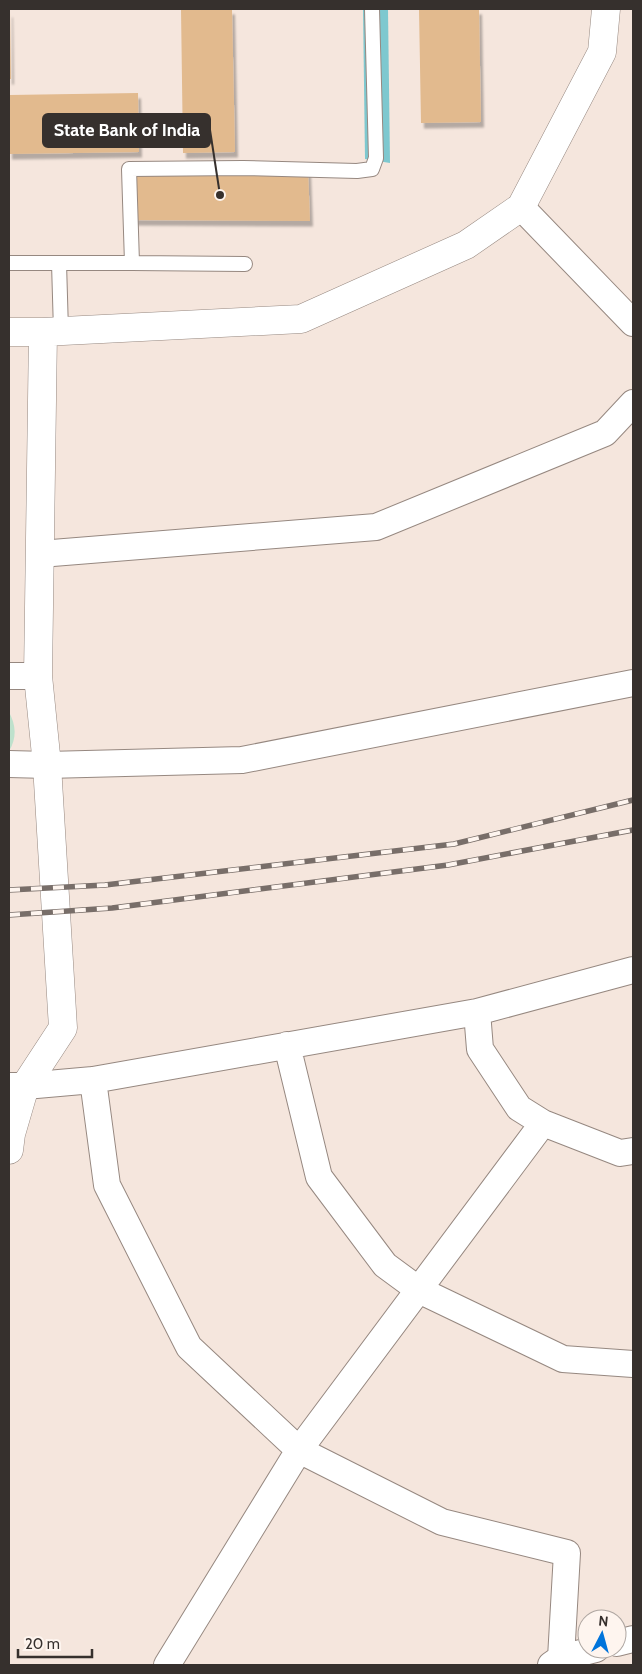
<svg xmlns="http://www.w3.org/2000/svg" width="642" height="1674" viewBox="0 0 642 1674" font-family="Cabin,sans-serif">
	<style>
		.green { fill: #bee1cc }
		.water { fill: #7ec8cf }
		.building { fill: #e2ba8e; filter: url(#shadow) }
		.lines { fill: none; stroke-linecap: round; stroke-linejoin: round }
		.service-casing { stroke: #968880; stroke-width: 16 }
		.minor-casing { stroke: #968880; stroke-width: 28 }
		.tertiary-casing { stroke: #968880; stroke-width: 29 }
		.service { stroke: #fff; stroke-width: 14 }
		.minor { stroke: #fff; stroke-width: 26 }
		.tertiary { stroke: #fff; stroke-width: 28 }
		.rail-casing { stroke: #786e69; stroke-width: 5.5 }
		.rail { stroke: #fef5ef; stroke-width: 4; stroke-dasharray: 11; stroke-linecap: butt }
		.leader { fill: none; stroke: #36302d; stroke-width: 2 }
		.callout-dot { fill: #36302d; stroke: #fef5ef; stroke-width: 2 }
		.callout { fill: #36302d; stroke: #36302d; stroke-width: 2 }
		.callout-label { font-size: 18px; text-anchor: middle; font-weight: bold; fill: #fff }
	</style>
	<defs>
		<filter id="shadow"><feDropShadow dx="3" dy="5.5" stdDeviation="1" flood-color="#0004"/></filter>
	</defs>
	<rect width="100%" height="100%" fill="#f5e6dd"/>
	<!-- green -->
	<path class="green" d="M9,712C16,725 17,738 9,751Z"/>
	<!-- water -->
	<path class="water" d="M363,9H388L390,163L365,159Z"/>
	<!-- building -->
	<path class="building" d="M181,9H232L235,152L183,153Z
		M419,9H479L481,122L421,123Z
		M9,12H10L11,79H9Z
		M138,93L139,152L9,154V95Z
		M308,169L310,221L129,220L134,170Z"/>
	<g class="lines">
		<!-- service casing -->
		<g class="service-casing">
			<path id="service" d="M9,263H132L245,264
				M59,263L61,331
				M132,263L129,169L243,168L357,171L372,169L376,158L372,9"/>
		</g>
		<!-- minor casing -->
		<g class="minor-casing">
			<path id="minor" d="M521,207L633,323
				M40,554L376,527L605,433L633,403
				M9,676H38
				M9,764L47,765L242,760L633,683
				M477,1012L480,1049L519,1108L543,1123L620,1153L633,1151
				M287,1045L319,1177L385,1265L419,1290L563,1359L633,1364
				M93,1080L107,1185L189,1347L299,1450L442,1522L567,1553L561,1658
				M9,1086H25L93,1080L477,1012L633,970
				M617,1643L633,1639
				M167,1665L299,1450L543,1123
				M551,1665L561,1658L596,1649"/>
		</g>
		<!-- tertiary casing -->
		<g class="tertiary-casing">
			<path id="tertiary" d="M9,332H43L301,319L466,245L521,207L602,52L606,9
				M9,1150L11,1134L25,1086L63,1028L47,765L38,676L43,332"/>
		</g>
		<!-- service -->
		<use href="#service" class="service"/>
		<!-- minor -->
		<use href="#minor" class="minor"/>
		<!-- tertiary -->
		<use href="#tertiary" class="tertiary"/>
		<!-- rail casing -->
		<g class="rail-casing">
			<path id="rail" d="M9,890L105,885L454,844L633,800
				M9,915L112,908L448,865L633,830"/>
		</g>
		<!-- rail -->
		<use href="#rail" class="rail"/>
	</g>
	<!-- callouts -->
	<path class="leader" d="M220 195L210 130"/>
	<circle class="callout-dot" cx="220" cy="195" r="5"/>
	<rect class="callout" x="43" y="114" width="167" height="33" rx="5"/>
	<g class="callout-label">
		<text x="127" y="136">State Bank of India</text>
	</g>
	<!-- border -->
	<rect width="642" height="1674" fill="none" stroke="#36302d" stroke-width="20"/>
	<!-- north arrow -->
	<g transform="translate(602 1634) rotate(6)"><circle r="24" fill="#fef5ef" stroke="#aea6a1"/>
	<path d="M0-4L9 19L0 12L-9 19Z" fill="#0074db"/>
	<text y="-8" font-size="14" font-weight="bold" text-anchor="middle" fill="#36302d">N</text>
	</g>
	<!-- scale -->
	<path d="M18 1649v8h74v-8" fill="none" stroke="#36302d" stroke-width="2.5"/>
	<text x="25" y="1649" font-size="15" fill="#36302d" stroke="#fef5ef" stroke-width="4" paint-order="stroke">20 m</text>
</svg>
